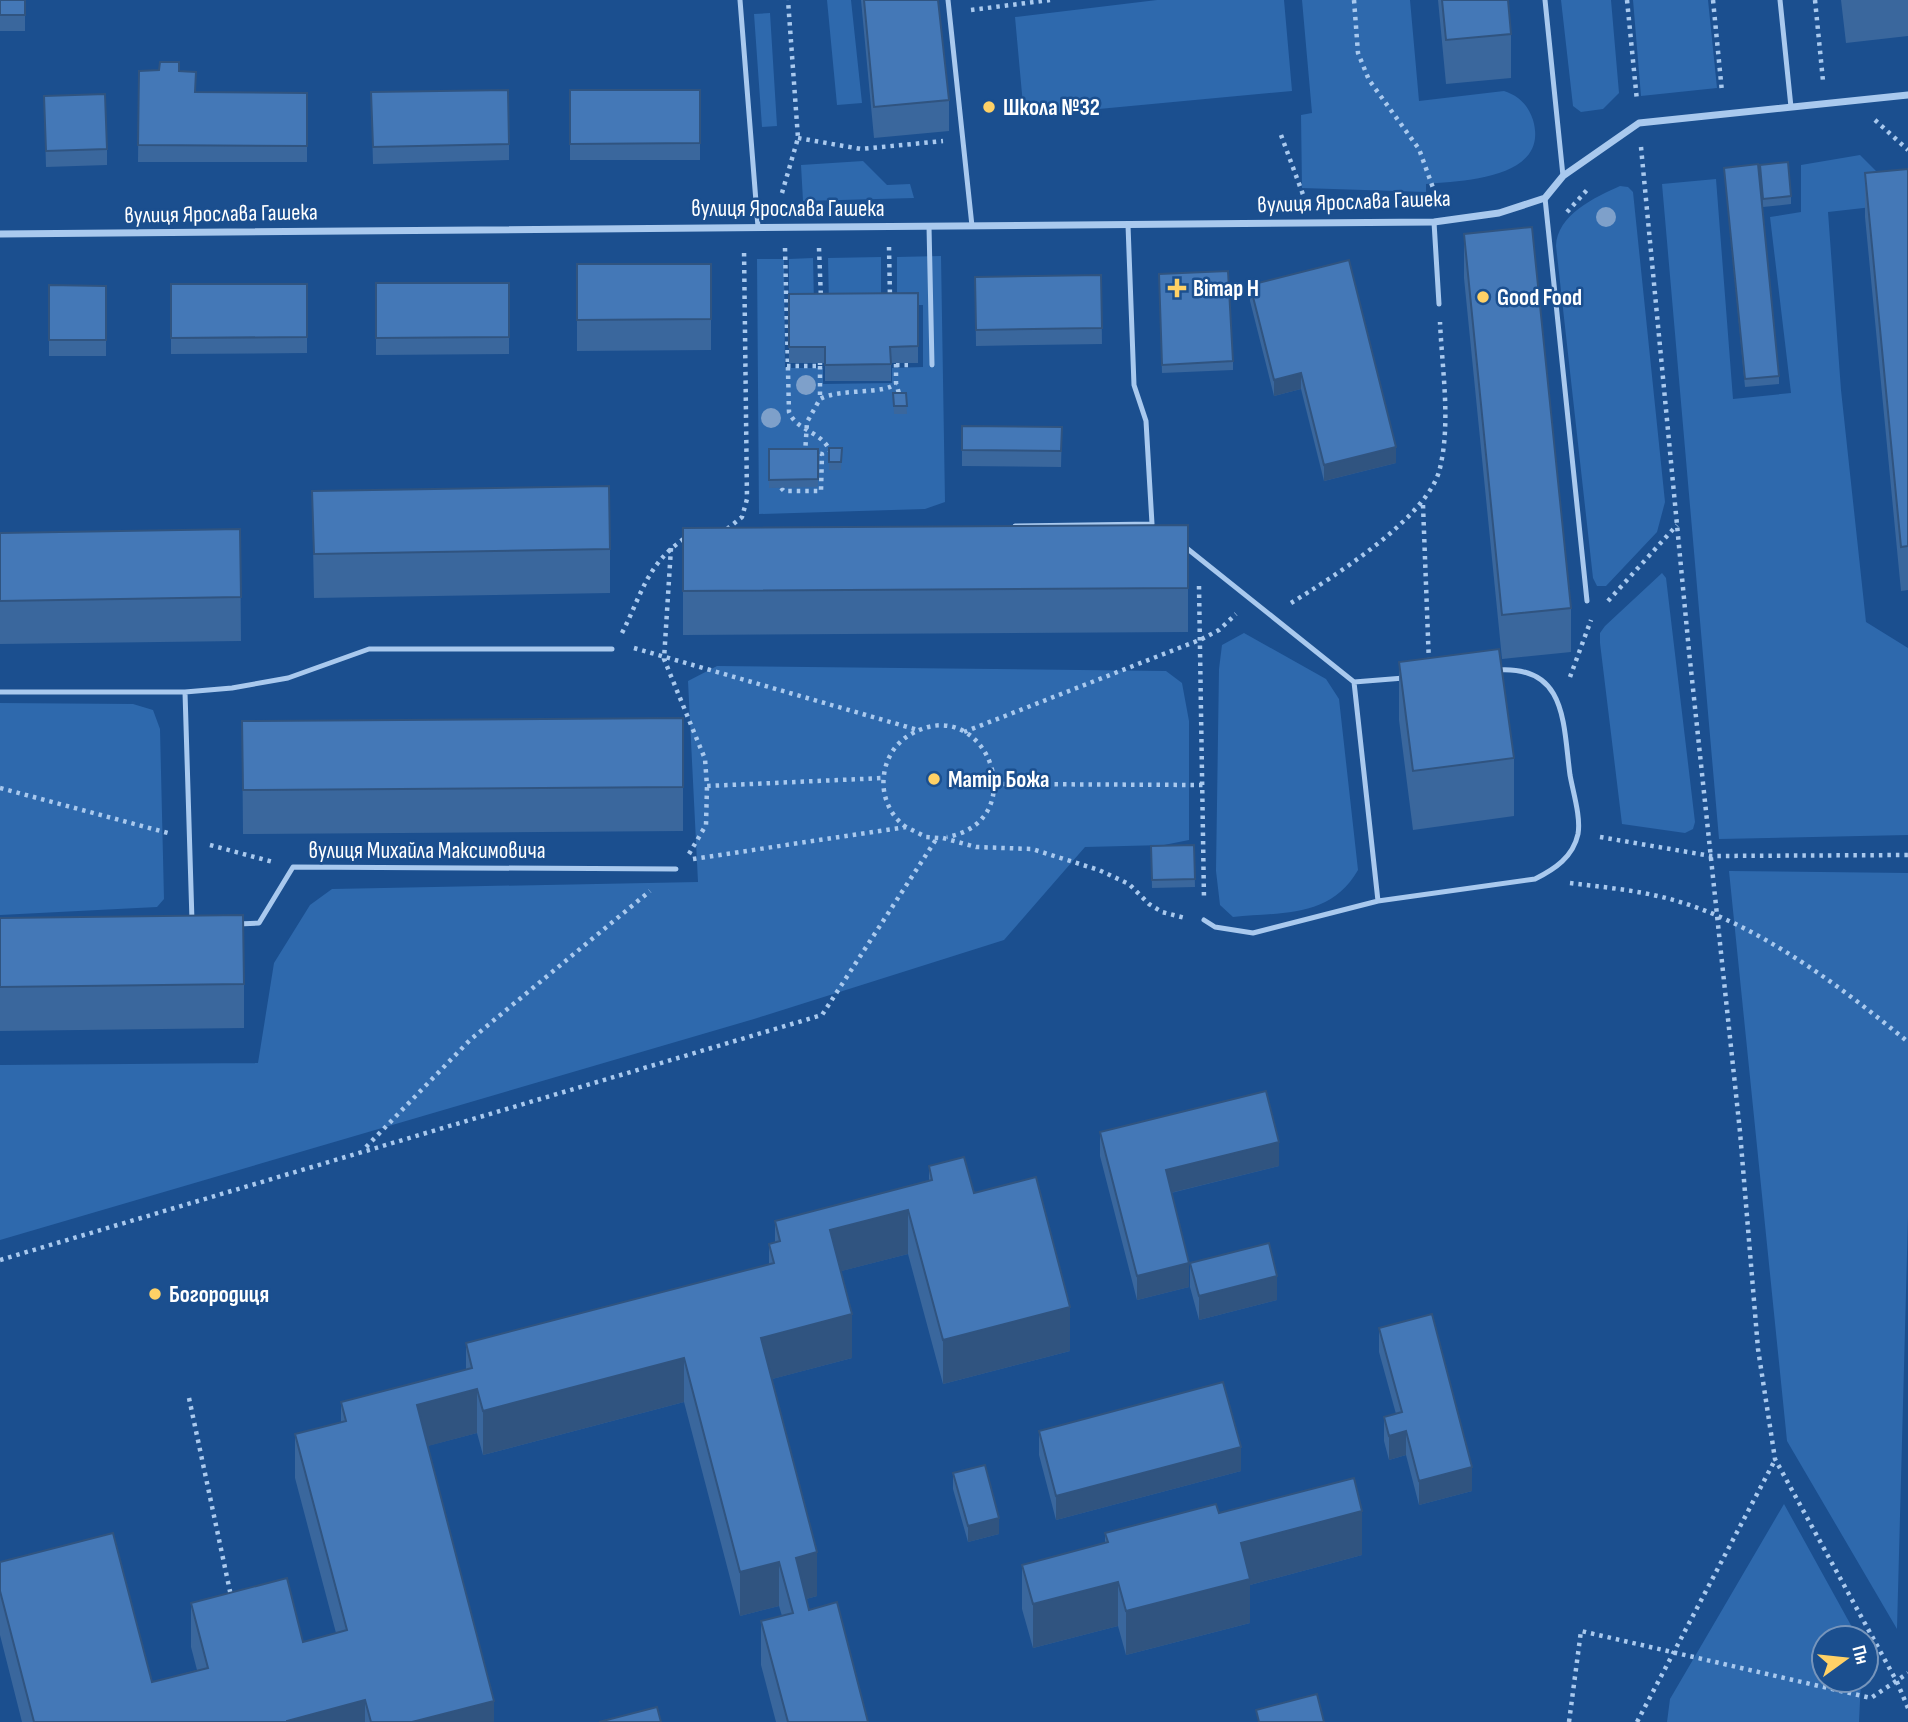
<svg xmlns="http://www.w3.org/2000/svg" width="1908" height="1722" viewBox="0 0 1908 1722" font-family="'Sofia Sans Condensed',sans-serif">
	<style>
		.green { fill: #2e69ad }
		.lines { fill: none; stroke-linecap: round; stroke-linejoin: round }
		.path { stroke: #a9c9ee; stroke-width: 4.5; stroke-dasharray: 3.5 5; stroke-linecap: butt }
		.service { stroke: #a9c9ee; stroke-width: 5 }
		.minor { stroke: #a9c9ee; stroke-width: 7 }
		.tree { fill: #7ea0ca }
		.wall { fill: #3a679d }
		.shaded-wall { fill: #305480 }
		.building { fill: #4478b7; stroke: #305480; stroke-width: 2 }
		.poi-dot { fill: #ffd166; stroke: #1b4f8f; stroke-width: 2.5 }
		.labels { text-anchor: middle; stroke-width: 5; stroke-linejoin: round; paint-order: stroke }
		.poi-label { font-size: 23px; font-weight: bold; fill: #fff; stroke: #1b4f8f; text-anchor: start }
		.street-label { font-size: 23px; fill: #fff; stroke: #1b4f8f }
	</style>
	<rect width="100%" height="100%" fill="#1b4f8f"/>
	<!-- green -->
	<path class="green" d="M827,0H851L862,103L837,105Z
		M1157,0H1284L1292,91L1024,116L1015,17Z
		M1302,0H1410L1419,101L1504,91C1519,96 1528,105 1533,120C1550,178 1465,181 1426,184V192L1302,188L1301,115L1312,113Z
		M1561,0H1611L1619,93L1603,109L1581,112L1573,106Z
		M1633,0H1708L1717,88L1641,96Z
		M770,13L777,126L762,127L754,14Z
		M1860,155L1908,203L1828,212L1841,390L1866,622L1908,648V835L1719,839L1662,184L1716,179L1733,399L1791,393L1770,217L1801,212V165Z
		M863,161L887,185L910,184L914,198L803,201L801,165Z
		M1620,186L1628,187L1633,192L1665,502L1657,532L1606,586H1597L1593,578L1556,246C1557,215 1595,197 1620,186Z
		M941,256L945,502L925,509L759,514L757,259H784L785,368H823V384L892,383V368L923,367V305H897V257Z
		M881,257V305H829L828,258Z
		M813,258L814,305H789V259Z
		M1662,573L1666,578L1695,822L1693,829L1685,833L1622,824L1600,643V633L1605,626Z
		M1244,633L1326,679L1339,699L1358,870C1331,918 1281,912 1233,917L1220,905L1216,871L1219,669L1222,645Z
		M717,666L1166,671L1182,683L1189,721V840L1164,845L1085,847L1004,940L754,1019L0,1240V1065L258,1063L274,963L310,905L332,889L698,882L688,681Z
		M0,703L133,704L153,710L160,729L164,899L157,907L0,915Z
		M1729,871L1908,873V1217L1897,1629L1787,1441Z
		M1784,1504L1858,1638H1824V1680H1861L1859,1722H1667L1670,1699Z"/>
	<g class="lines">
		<!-- path -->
		<path class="path" d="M1354,0L1358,53L1369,80L1419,149L1437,199
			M1627,0L1637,101
			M1713,0L1722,92
			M1815,0L1823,81
			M971,10L1050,0
			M1875,120L1908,150
			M1281,135L1305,200
			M798,138L861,149L943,141
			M1641,147L1689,651L1740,1132L1758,1349L1775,1459L1897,1682L1908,1708
			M782,193L798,138L788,0
			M1567,212L1587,190
			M889,247L890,298
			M785,248L789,412C797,432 824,431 831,454
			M819,248L821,299
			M896,364V383L900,397
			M896,365H913
			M787,366H820V363
			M820,366V399
			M805,454L807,422L820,399C839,388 886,395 896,383
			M781,488L784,491H821L822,454L812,453
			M1423,505L1429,664
			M727,529L742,517L747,499L744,248
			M671,548L664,659L705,759L707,786L883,778
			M1199,586L1204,899
			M1608,601L1677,525
			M1291,603C1333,577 1429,517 1440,468C1451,422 1442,369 1440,322
			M622,633C642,594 646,565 685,538
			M634,648L918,730
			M1570,677L1591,620
			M964,732L1202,639L1219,630L1236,614
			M995,784L1203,785
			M0,788L168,833
			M906,827C890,816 881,795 884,775C886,757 897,741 913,733C987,693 1034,821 947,837
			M1600,837L1711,856L1908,855
			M943,838L976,847L1032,849L1099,870L1129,884L1149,904L1162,912L1185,918
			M210,845L273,862
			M689,854L706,825L707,786
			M693,859L906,827L926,837L939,838
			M1570,883C1602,887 1635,890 1666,898C1753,920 1839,985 1908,1042
			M366,1147L470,1040L650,891
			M0,1260L822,1015L937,838
			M189,1398L231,1596
			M1569,1722L1581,1631L1871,1698L1908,1673
			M1637,1722L1775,1460"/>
		<!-- service -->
		<path class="service" d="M740,0L758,227
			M948,0L972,226
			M1545,0L1563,176
			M1780,0L1791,107
			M1545,198L1587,601
			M1434,222L1439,304
			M929,226L932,365
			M1015,526L1152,524L1146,421L1134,385L1128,225
			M1184,546L1354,682L1378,901
			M1354,682L1404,678
			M0,692H185L232,688L288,678L369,649H612
			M185,692L192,921
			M1204,920L1215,927L1253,933L1378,901L1535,879C1555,869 1573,857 1578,834C1581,817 1573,792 1570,775C1563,723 1567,665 1497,670
			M238,924L259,923L293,867L676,869"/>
		<!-- minor -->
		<path class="minor" d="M0,234L1434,222L1499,213L1545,198L1563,176L1639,123L1908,95"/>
	</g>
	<!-- trees -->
	<g class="tree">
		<circle cx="1606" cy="217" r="10"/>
		<circle cx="806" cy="385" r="10"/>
		<circle cx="771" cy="418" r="10"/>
	</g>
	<!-- wall -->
	<path class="wall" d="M0,0H25V31H0Z
		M861,0H938L949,100V131L874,138Z
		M1438,0H1508L1511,34V78L1446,84Z
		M1841,0H1908V36L1846,43Z
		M139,71H179L196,92L307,93V162H138Z
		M570,90H700V160H570Z
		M371,92L509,144V160L373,164Z
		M44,96L107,149V165L46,167Z
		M1760,165L1791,196V204L1763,207Z
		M1724,168L1779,376V384L1745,387Z
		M1908,169V590L1901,591L1865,217V173Z
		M1464,234L1571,608V652L1502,659L1464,278Z
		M577,264H711V350L577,351Z
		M1159,274L1233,361V370L1162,373Z
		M1101,275L1102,344L976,346L975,277Z
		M376,283H509V354L376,355Z
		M171,284H307V353L171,354Z
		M49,285L106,286V356H49Z
		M1250,285L1396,463L1324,481L1301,389L1274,396L1250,301Z
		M918,293V363H891V381H825V363H789V294Z
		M893,393H906L907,414H894Z
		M962,426L1062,427L1061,467L962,466Z
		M829,448H842L841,470H829Z
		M769,449H818V487L769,488Z
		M312,491L610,549V593L314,598Z
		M1188,525V632L683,635V528Z
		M240,529L241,641L0,644V533Z
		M1399,662L1514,758V816L1413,830L1399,720Z
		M683,718V831L243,834L242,721Z
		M1194,845L1195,887L1152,888L1151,846Z
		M0,918L244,984V1028L0,1031Z
		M1100,1132L1279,1166L1171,1193L1189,1287L1137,1300L1100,1156Z
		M929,1166L974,1193L1070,1351L943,1384L908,1254L841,1271L852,1358L772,1379L817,1596L806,1599L809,1610L868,1722H776L761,1665V1621L782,1616L779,1606L740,1616L684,1402L483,1455L477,1433L427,1446L494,1722H22L0,1635V1562L152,1682L197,1670L191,1647V1603L303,1642L336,1633L295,1478V1434L341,1422V1402L466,1370V1343L769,1264V1244L775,1242V1221L929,1181Z
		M1190,1263L1277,1300L1199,1320L1190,1287Z
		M1379,1328L1472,1491L1419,1505L1406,1455L1389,1460L1384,1441V1417L1396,1414L1379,1352Z
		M1039,1431L1241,1471L1056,1520L1039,1455Z
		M953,1473L999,1534L968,1542L953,1489Z
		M1219,1513L1362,1555L1250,1585V1623L1126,1655L1118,1626L1033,1648L1022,1609V1565L1105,1543V1533Z"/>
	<!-- shaded-wall -->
	<path class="shaded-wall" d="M1301,373V389L1274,396V380Z
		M1396,447V463L1324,481V465Z
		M1279,1142V1166L1166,1194V1170Z
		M908,1210V1254L830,1274V1230Z
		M1189,1263V1287L1137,1300V1276Z
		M1277,1276V1300L1199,1320V1296Z
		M1070,1307V1351L943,1384V1340Z
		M852,1314V1358L761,1382V1338Z
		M684,1358V1402L483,1455V1411Z
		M477,1389V1433L417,1449V1405Z
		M1406,1431V1455L1389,1460V1436Z
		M1241,1447V1471L1056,1520V1496Z
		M1472,1467V1491L1419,1505V1481Z
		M1362,1511V1555L1250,1585V1623L1126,1655V1611L1241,1543Z
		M999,1518V1534L968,1542V1526Z
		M817,1552V1596L796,1602V1558Z
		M779,1562V1606L740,1616V1572Z
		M1118,1582V1626L1033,1648V1604Z
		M365,1700V1722H287V1721Z
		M494,1701V1722H412Z"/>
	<!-- building -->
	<path class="building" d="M0,0H25V15H0Z
		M864,0H938L949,100L874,107Z
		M1442,0H1508L1511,34L1446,40Z
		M160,62H179V71L196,72L195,92L307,93V146L138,145L139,71L159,70Z
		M508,90L509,144L373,147L371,92Z
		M570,90H700V143L570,144Z
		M105,94L107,149L46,151L44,96Z
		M1788,162L1791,196L1763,199L1760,165Z
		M1758,164L1779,376L1745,379L1724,168Z
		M1908,169V546L1901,547L1865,173Z
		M1532,227L1571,608L1502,615L1464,234Z
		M1349,260L1396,447L1324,465L1301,373L1274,380L1250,285Z
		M577,264H711V319L577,320Z
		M1228,271L1233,361L1162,365L1159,274Z
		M1101,275L1102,328L976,330L975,277Z
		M376,283H509V337L376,338Z
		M171,284H307V337L171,338Z
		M49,285L106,286V340H49Z
		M918,293V346L890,347L891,364L825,365V347H789V294Z
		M893,393H906L907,406H894Z
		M962,426L1062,427L1061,451L962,450Z
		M829,448H842L841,462H829Z
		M769,449H818V479L769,480Z
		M609,486L610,549L314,554L312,491Z
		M1188,525V588L683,591V528Z
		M240,529L241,597L0,601V533Z
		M1499,649L1514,758L1413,771L1399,662Z
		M683,718V787L243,790L242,721Z
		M1194,845L1195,879L1152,880L1151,846Z
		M243,915L244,984L0,987V918Z
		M1266,1091L1279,1142L1166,1170L1189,1263L1137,1276L1100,1132Z
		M964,1157L974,1193L1036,1177L1070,1307L943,1340L908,1210L830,1230L852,1314L761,1338L817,1552L796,1558L809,1610L837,1602L868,1722H788L761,1621L793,1613L779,1562L740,1572L684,1358L483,1411L477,1389L417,1405L494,1701L412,1722H371L365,1700L287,1721V1722H34L0,1591V1562L113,1533L152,1682L208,1668L191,1603L287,1578L303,1642L347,1630L295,1434L346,1421L341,1402L472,1368L466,1343L774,1263L769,1244L780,1241L775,1221L932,1180L929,1166Z
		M1269,1243L1277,1276L1199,1296L1190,1263Z
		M1432,1314L1472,1467L1419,1481L1406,1431L1389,1436L1384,1417L1402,1412L1379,1328Z
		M1223,1382L1241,1447L1056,1496L1039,1431Z
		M985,1465L999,1518L968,1526L953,1473Z
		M1354,1478L1362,1511L1241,1543L1250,1579L1126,1611L1118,1582L1033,1604L1022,1565L1108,1542L1105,1533L1216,1504L1219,1513Z
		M1317,1694L1324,1722H1259L1256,1710Z
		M657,1707L661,1722H599Z"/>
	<!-- markers -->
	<g class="poi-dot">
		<circle cx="989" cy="107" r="7"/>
		<path d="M1173.5 277.5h7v7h7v7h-7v7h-7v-7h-7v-7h7z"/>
		<circle cx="1483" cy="297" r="7"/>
		<circle cx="934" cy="779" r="7"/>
		<circle cx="155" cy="1294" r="7"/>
	</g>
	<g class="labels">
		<!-- poi labels -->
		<g class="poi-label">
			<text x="1003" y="115">Школа №32</text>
			<text x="1193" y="296">Вітар Н</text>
			<text x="1497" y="305">Good Food</text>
			<text x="948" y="787">Матір Божа</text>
			<text x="169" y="1302">Богородиця</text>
		</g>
		<!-- street labels -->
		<g class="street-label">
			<text transform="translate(1354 201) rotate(-2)" y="8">вулиця Ярослава Гашека</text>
			<text x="788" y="216">вулиця Ярослава Гашека</text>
			<text transform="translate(221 213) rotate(-1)" y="8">вулиця Ярослава Гашека</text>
			<text x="427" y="858">вулиця Михайла Максимовича</text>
		</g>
	</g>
	<!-- north arrow -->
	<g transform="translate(1845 1659) rotate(75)"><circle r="33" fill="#1b4f8f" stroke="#7695bc" stroke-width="2"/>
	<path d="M0-5L12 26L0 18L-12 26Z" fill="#ffd166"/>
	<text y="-10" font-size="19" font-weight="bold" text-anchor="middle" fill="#ffffff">Пн</text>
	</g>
</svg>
